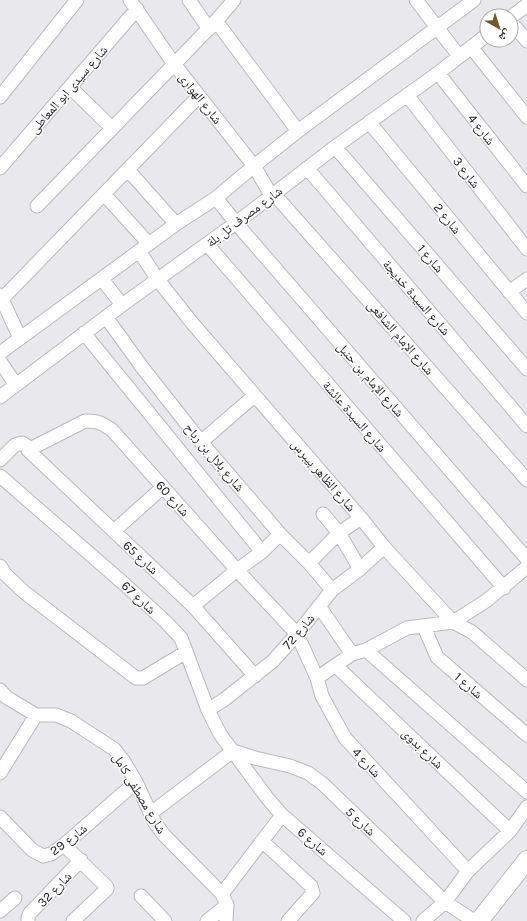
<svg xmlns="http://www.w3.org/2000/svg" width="527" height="921" viewBox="0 0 527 921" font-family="Karla,'Noto Naskh Arabic',sans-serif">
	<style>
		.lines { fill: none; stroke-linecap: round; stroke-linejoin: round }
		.street-casing { stroke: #bab9be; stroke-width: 15 }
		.secondary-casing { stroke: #bab9be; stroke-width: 20 }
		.street { stroke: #fff; stroke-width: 13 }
		.secondary { stroke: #fff; stroke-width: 18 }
		.labels { text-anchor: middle; stroke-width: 3; stroke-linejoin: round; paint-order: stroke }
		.street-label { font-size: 13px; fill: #262628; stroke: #fff }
	</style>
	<rect width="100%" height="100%" fill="#e8e8ed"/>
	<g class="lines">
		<!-- street casing -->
		<g class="street-casing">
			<path id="street" d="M130,0L174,64L254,166L271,195
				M189,0L209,29
				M416,0L459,56
				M511,17L527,5
				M216,21L298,131
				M511,22L527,41
				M471,47L527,117
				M438,73L527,186
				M70,87L112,128
				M407,95L527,249
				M0,97L77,0
				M369,122L527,313
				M335,147L527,369
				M0,168L137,9
				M307,168L527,426
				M128,170L176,224
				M104,194L149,244
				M274,194L527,480
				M216,198L236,223L527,559
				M37,206L216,21L234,0
				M207,244L504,588
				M139,251L158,280L193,324L361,518L384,547L453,622L472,632L527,680
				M102,279L122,305
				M509,292L527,279
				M0,295L20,338
				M2,299L199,96
				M106,317L142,367L201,442L280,534L309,563L332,590
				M84,333L262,552
				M0,353L176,224L216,198L254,166L298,131L474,0
				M0,361L16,385
				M0,397L122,305L236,223L335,147L438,73L487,35
				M201,442L254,396
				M28,450L85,421C98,421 102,423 112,430L237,570L297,634L317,678L322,696L345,738L468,871
				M0,460L15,445L22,443L27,446L28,450L193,606L255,676
				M0,476L122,582L166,622L181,638L208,710L220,734L268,799L282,815L404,921
				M323,514L339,533L360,569
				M114,531L163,487
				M309,563L339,533L361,518
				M0,566L5,574L24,592L136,678H143L186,652
				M193,606L237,570L262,552L280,534
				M319,606L352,654
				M424,627L437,657L527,735
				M366,650L527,792
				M336,666L510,831
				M317,678L352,654L366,650L407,628L453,622L486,601L527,567
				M0,690L6,697L36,715H56L71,721L114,749L123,760L136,782L155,823L164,835L222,894L227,905L226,921
				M208,710L225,699L273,661L297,634L332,590L360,569L384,547
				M233,751L255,758L290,766L308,773L323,784L445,902L474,921
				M0,773L36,715
				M151,813L233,751
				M0,817L32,850L43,856L51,854L64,845L136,782
				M262,841L311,886L313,893L288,921
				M64,845L107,887V889L73,921
				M222,894L282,815
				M141,896L165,921
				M0,911L15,898
				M28,921V918L30,913L81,860
				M207,921L227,905
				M423,921L445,902L468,871L510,831L527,807"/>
		</g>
		<!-- secondary casing -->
		<g class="secondary-casing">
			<path id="secondary" d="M479,921L527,860"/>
		</g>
		<!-- street -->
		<use href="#street" class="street"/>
		<!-- secondary -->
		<use href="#secondary" class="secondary"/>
	</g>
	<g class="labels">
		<!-- street labels -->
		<g class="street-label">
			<text transform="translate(68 89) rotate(-49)" y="5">شارع سيدى ابو المعاطى</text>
			<text transform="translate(201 98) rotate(52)" y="5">شارع الهوارى</text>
			<text transform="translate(482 129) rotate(52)" y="5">شارع 4</text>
			<text transform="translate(467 172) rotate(52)" y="5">شارع 3</text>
			<text transform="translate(244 216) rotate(-37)" y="5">شارع مصرف تل بلة</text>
			<text transform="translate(448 218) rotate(51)" y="5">شارع 2</text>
			<text transform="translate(431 258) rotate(49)" y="5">شارع 1</text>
			<text transform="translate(417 297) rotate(49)" y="5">شارع السيدة خديجة</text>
			<text transform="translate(401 337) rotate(49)" y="5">شارع الإمام الشافعى</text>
			<text transform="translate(371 379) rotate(49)" y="5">شارع الإمام بن حنبل</text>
			<text transform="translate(355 416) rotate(49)" y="5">شارع السيدة عائشة</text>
			<text transform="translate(215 457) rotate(50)" y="5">شارع بلال بن رباح</text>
			<text transform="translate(324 475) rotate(49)" y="5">شارع الظاهر بيبرس</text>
			<text transform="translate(173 498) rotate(48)" y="5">شارع 60</text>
			<text transform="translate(141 557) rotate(43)" y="5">شارع 65</text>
			<text transform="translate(139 597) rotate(43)" y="5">شارع 67</text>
			<text transform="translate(298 631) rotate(-50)" y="5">شارع 72</text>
			<text transform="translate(469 685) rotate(41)" y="5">شارع 1</text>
			<text transform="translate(423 748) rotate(44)" y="5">شارع بدوى</text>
			<text transform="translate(367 762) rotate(47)" y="5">شارع 4</text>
			<text transform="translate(140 793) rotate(59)" y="5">شارع مصطفى كامل</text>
			<text transform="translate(361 821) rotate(43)" y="5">شارع 5</text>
			<text transform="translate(68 839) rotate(-37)" y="5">شارع 29</text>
			<text transform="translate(313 841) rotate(41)" y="5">شارع 6</text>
			<text transform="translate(54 889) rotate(-46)" y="5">شارع 32</text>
		</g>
	</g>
	<!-- north arrow -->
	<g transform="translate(499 28) rotate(141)"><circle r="19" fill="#ffffff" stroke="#a8a8a9"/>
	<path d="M0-3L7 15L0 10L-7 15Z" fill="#735a2b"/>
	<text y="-6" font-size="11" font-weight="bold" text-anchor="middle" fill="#262628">ش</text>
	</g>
</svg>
